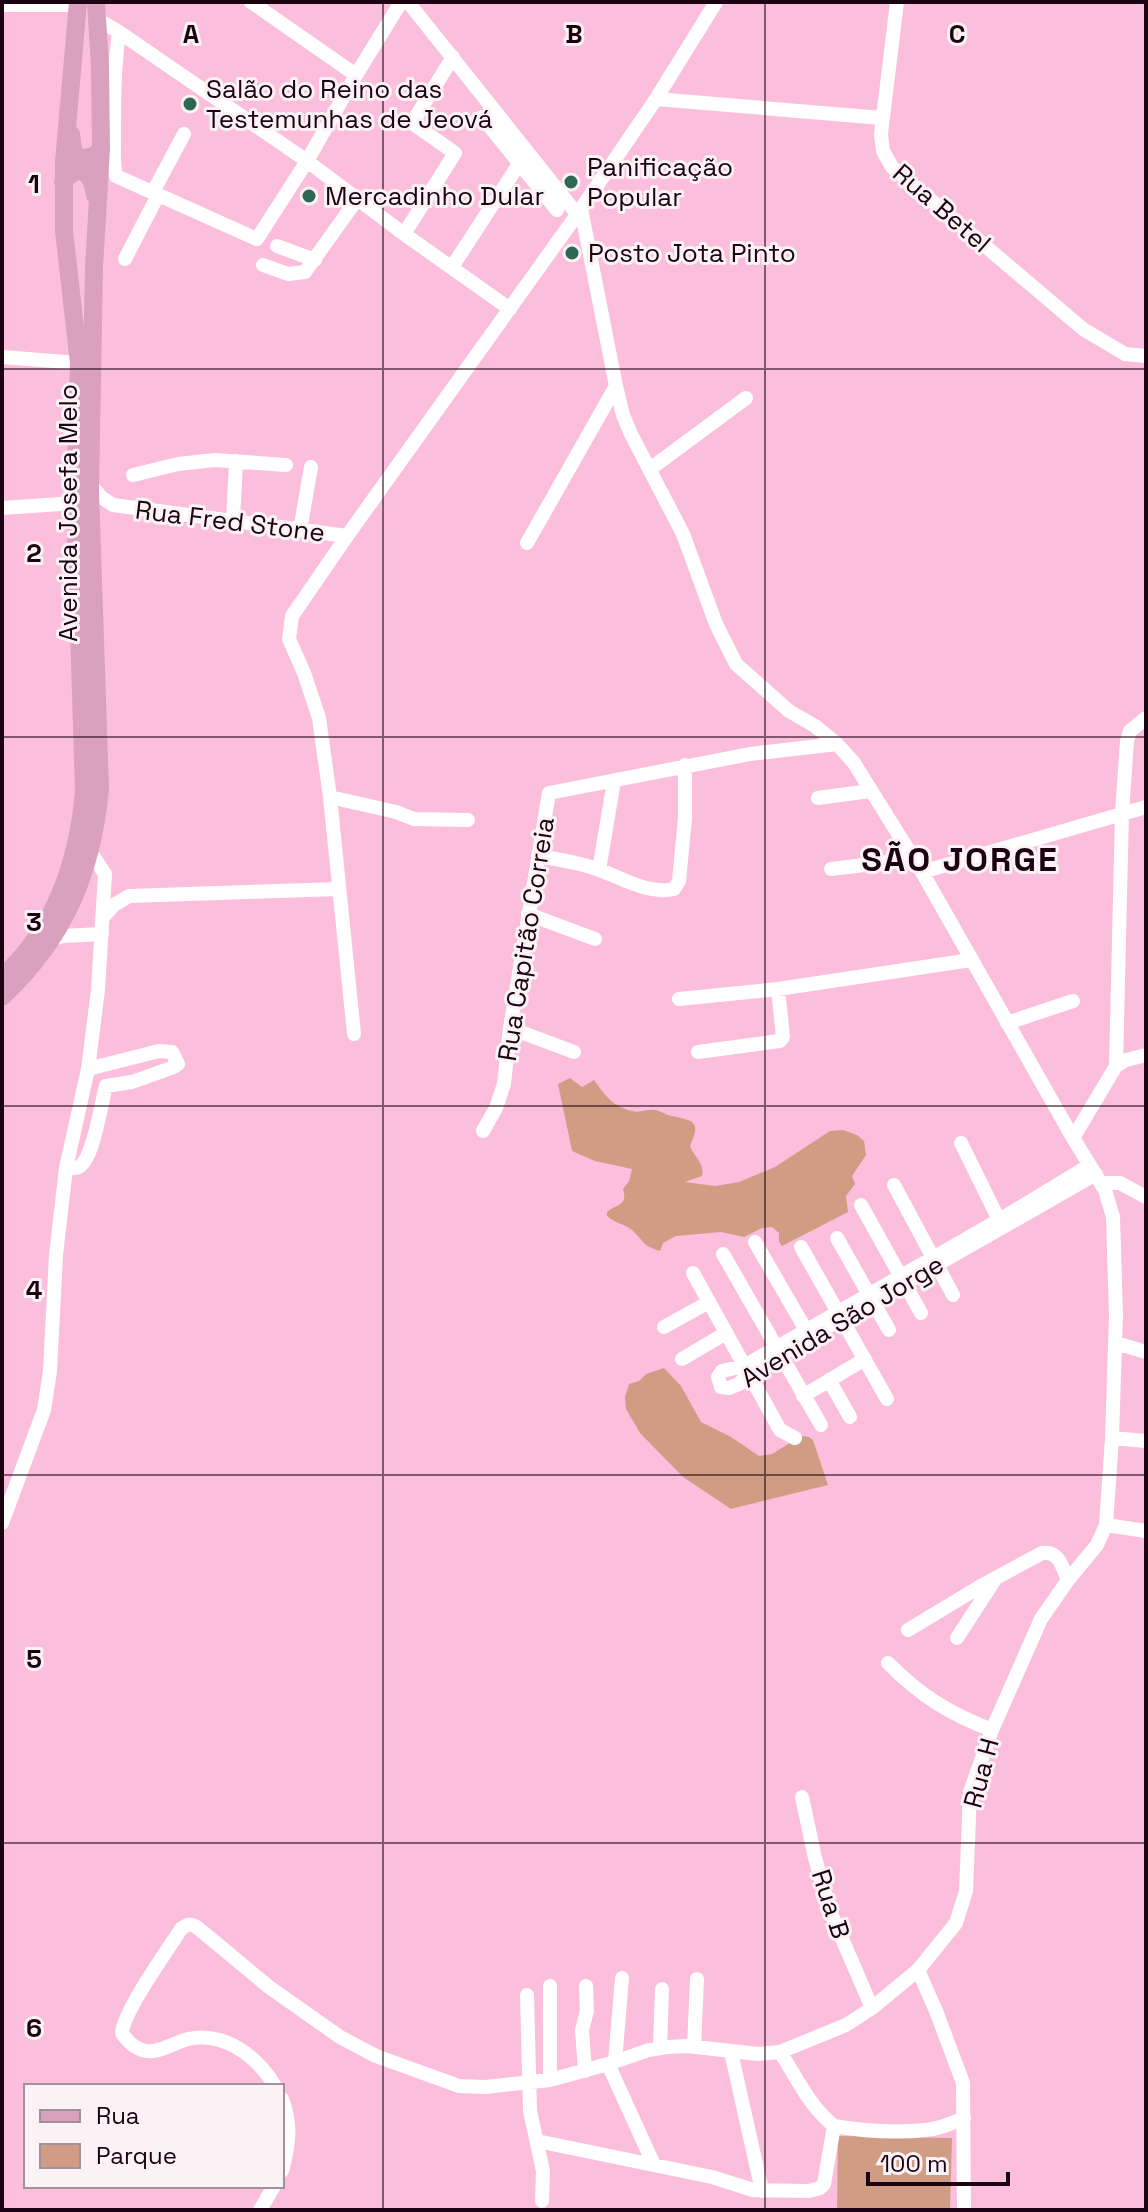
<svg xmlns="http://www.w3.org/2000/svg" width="1148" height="2212" viewBox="0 0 1148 2212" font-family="'Space Grotesk',sans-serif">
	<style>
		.green { fill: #d09d84 }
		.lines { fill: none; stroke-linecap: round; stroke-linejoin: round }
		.minor { stroke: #fff; stroke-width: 14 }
		.major { stroke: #d9a0bf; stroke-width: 18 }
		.grid { fill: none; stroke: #1c0311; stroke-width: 2; stroke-opacity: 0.55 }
		.poi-dot { fill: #2c6853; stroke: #faf2f5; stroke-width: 3 }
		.labels { text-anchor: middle; stroke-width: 6; stroke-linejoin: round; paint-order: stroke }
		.poi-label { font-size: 26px; fill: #1c0311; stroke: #faf2f5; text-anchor: start }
		.street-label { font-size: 26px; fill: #1c0311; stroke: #faf2f5 }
		.district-label { font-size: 34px; font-weight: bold; letter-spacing: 2px; fill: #1c0311; stroke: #faf2f5 }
		.grid-label { font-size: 26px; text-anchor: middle; font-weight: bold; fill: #1c0311; stroke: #faf2f5; stroke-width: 6; stroke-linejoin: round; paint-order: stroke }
	</style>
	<rect width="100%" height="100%" fill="#fcbedd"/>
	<!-- green -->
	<path class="green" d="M570,1078L582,1087L594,1080C604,1094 613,1107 632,1111C638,1113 644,1110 650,1110C658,1109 662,1113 668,1115C690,1121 703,1118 690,1146C694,1157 705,1163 702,1176L685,1182L715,1186L739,1182L775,1167L830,1131L843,1130L857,1135L864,1141L866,1155L852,1176L855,1184L846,1196L848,1212L782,1246L779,1242V1233L772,1227L762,1228L744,1237L721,1232L676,1236L663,1243L660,1251C641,1245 645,1242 632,1230C625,1224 614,1223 607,1216V1212C618,1203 628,1206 623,1189L629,1181L632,1169L595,1161L572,1151L558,1084Z
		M664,1368L681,1386L701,1422L731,1437L759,1456L772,1454L801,1436L809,1437L813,1440L828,1485L731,1509L683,1477L640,1433L626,1409L625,1397L629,1384L639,1381L646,1374Z
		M838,2136L952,2138L950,2210H837Z"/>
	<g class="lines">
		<!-- minor -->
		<path class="minor" d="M251,2L356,75
			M408,2L577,214
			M897,2L881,134L883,151L892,167L1083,329L1125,354L1146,356
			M2,5H78
			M97,19L119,32L307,161L404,234L510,309
			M119,32C114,68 114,103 114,139C114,151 113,164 116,176L257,239L307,161L356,75L401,2
			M656,99L882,118
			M482,117L557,210
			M153,192L184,134
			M404,234L455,153L412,123L453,57
			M277,246L315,260
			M125,259L158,195
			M263,265L288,274L305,272L358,198
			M452,267L519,164
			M2,357L79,363
			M650,469L746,398
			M133,475L178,464L215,460L286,465
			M91,485L101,497L113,505L347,536
			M2,508L75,503
			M233,521L236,461
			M300,530L311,467
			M527,543L616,386
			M330,797L396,812L414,819L468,820
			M818,798L870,791
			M538,856C557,859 576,862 594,868C619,876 646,895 674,889L679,881L685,818V765
			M831,869L913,859
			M599,870L614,781
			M922,872L1146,807
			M528,914L595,939
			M104,916L114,905L129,896L339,889
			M49,941L62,936L102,934
			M679,999L778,989L971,960
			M1007,1023L1073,1001
			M510,1028L574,1052
			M354,1034L330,797L319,718L304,673L289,639L292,616L347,536L581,209L656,99L716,2
			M698,1052L780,1041L783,1037L778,989
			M1116,1066L1126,1060L1146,1055
			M483,1131L496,1108L504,1084L510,1028L549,793L750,754L837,744
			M1073,1138L1116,1066L1122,813L1127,741L1130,731L1146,718
			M961,1143L999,1220
			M1090,1165L1006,1216L744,1366L722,1371L718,1377L721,1387L729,1388L739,1384L749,1373L810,1337L1096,1174
			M66,1168C70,1168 75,1169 79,1167C94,1158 101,1103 106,1086L132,1082L174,1067L178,1064L172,1052L159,1051L88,1069
			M1102,1183H1120L1146,1197
			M894,1185L953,1295
			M861,1205L921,1313
			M837,1238L889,1330
			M755,1242L810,1337
			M801,1247L887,1399
			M723,1254L821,1425
			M693,1273L780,1430L795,1438
			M664,1327L709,1302
			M1116,1343L1146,1352
			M682,1359L726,1333
			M829,1380L850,1417
			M803,1396L865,1359
			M1112,1438L1146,1441
			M2,1523L44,1410L50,1371L56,1255L66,1168L88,1069L98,990L105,874L91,853
			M1106,1525L1146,1531
			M908,1630L981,1586L1042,1553C1059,1550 1062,1567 1068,1580
			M957,1638L994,1581
			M888,1663C921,1696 948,1713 992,1730
			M802,1797L815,1858L830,1911L872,2008
			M918,1970L936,2011L963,2083L964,2210
			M527,1995L530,2111L543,2171L542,2201
			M694,2047L697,1979
			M660,2048L662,1989
			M731,2052L762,2191
			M780,2052C797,2078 809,2106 834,2126
			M615,2062L622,1978
			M608,2064L654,2165
			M585,2071L582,2030L587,2011L586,1986
			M550,2080V1986
			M275,2086C257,2056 224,2031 188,2039C176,2042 164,2050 153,2051C140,2053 128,2043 122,2033C123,2012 167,1951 181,1929C187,1924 191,1923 198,1928L269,1987L340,2037L376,2056L459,2086L485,2087L550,2080L608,2064L649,2050L667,2047L687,2046L758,2054L780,2052L846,2025L872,2008L918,1970L956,1923L966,1891L970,1792L992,1730L1041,1619L1068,1580L1097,1545L1106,1525L1112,1438L1116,1315L1113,1217L1105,1190L1073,1138L922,872L854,763L837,744L815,726L789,711L736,664L716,624L683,534L631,434L623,415L616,386L581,209
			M282,2099C292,2124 289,2145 282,2171
			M834,2126C863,2131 897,2133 926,2130C940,2129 952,2123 964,2118
			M537,2141L712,2177L753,2190L809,2191L820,2188L824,2184L834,2126
			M260,2210L274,2186"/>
		<!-- major -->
		<path class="major" d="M71,134L73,150L77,156C86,160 95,157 101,149
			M63,182C80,161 92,173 95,195
			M2,977C56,928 78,862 84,791L75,499L79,363L64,231V162L78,2
			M2,997C65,938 92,873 100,789L90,491L94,267L101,149L100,66L96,2"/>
	</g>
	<!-- grid -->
	<path class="grid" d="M383,2V2210M765,2V2210M2,369H1146M2,737H1146M2,1106H1146M2,1475H1146M2,1843H1146"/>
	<!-- markers -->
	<g class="poi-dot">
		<circle cx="190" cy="104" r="8"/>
		<circle cx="571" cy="182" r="8"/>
		<circle cx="309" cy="196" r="8"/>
		<circle cx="572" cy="253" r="8"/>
	</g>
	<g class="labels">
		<!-- poi labels -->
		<g class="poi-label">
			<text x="206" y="98">Salão do Reino das<tspan x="206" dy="30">Testemunhas de Jeová</tspan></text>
			<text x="587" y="176">Panificação<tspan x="587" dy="30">Popular</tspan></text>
			<text x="325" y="205">Mercadinho Dular</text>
			<text x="588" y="262">Posto Jota Pinto</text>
		</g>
		<!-- street labels -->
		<g class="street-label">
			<text transform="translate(942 208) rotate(41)" y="9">Rua Betel</text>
			<text transform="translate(68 513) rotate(-90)" y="9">Avenida Josefa Melo</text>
			<text transform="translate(230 521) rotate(7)" y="9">Rua Fred Stone</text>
			<text transform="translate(526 939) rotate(-81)" y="9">Rua Capitão Correia</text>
			<text transform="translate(842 1321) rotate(-31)" y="9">Avenida São Jorge</text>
			<text transform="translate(981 1773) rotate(-75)" y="9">Rua H</text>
			<text transform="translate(831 1904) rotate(72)" y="9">Rua B</text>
		</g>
		<!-- district labels -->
		<g class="district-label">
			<text x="960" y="871">SÃO JORGE</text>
		</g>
	</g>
	<g class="grid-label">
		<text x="191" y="43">A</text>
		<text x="574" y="43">B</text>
		<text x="957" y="43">C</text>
		<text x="34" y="193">1</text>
		<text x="34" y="562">2</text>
		<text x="34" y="931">3</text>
		<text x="34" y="1299">4</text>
		<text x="34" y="1668">5</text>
		<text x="34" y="2037">6</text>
	</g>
	<!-- border -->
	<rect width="1148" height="2212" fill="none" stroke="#1c0311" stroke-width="8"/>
	<!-- legend -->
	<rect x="24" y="2084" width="260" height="104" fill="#faf2f5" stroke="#a1929a" stroke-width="2"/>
	<rect x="40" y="2110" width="40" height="12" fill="#d9a0bf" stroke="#a1929a" stroke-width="2"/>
	<text x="96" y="2124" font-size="24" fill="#1c0311">Rua</text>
	<rect x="40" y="2144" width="40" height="24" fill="#d09d84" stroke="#a1929a" stroke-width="2"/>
	<text x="96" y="2164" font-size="24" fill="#1c0311">Parque</text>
	<!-- scale -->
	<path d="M868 2172v12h140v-12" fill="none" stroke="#1c0311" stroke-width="4"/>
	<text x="880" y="2172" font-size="24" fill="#1c0311" stroke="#faf2f5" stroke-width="6" paint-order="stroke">100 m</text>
</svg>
